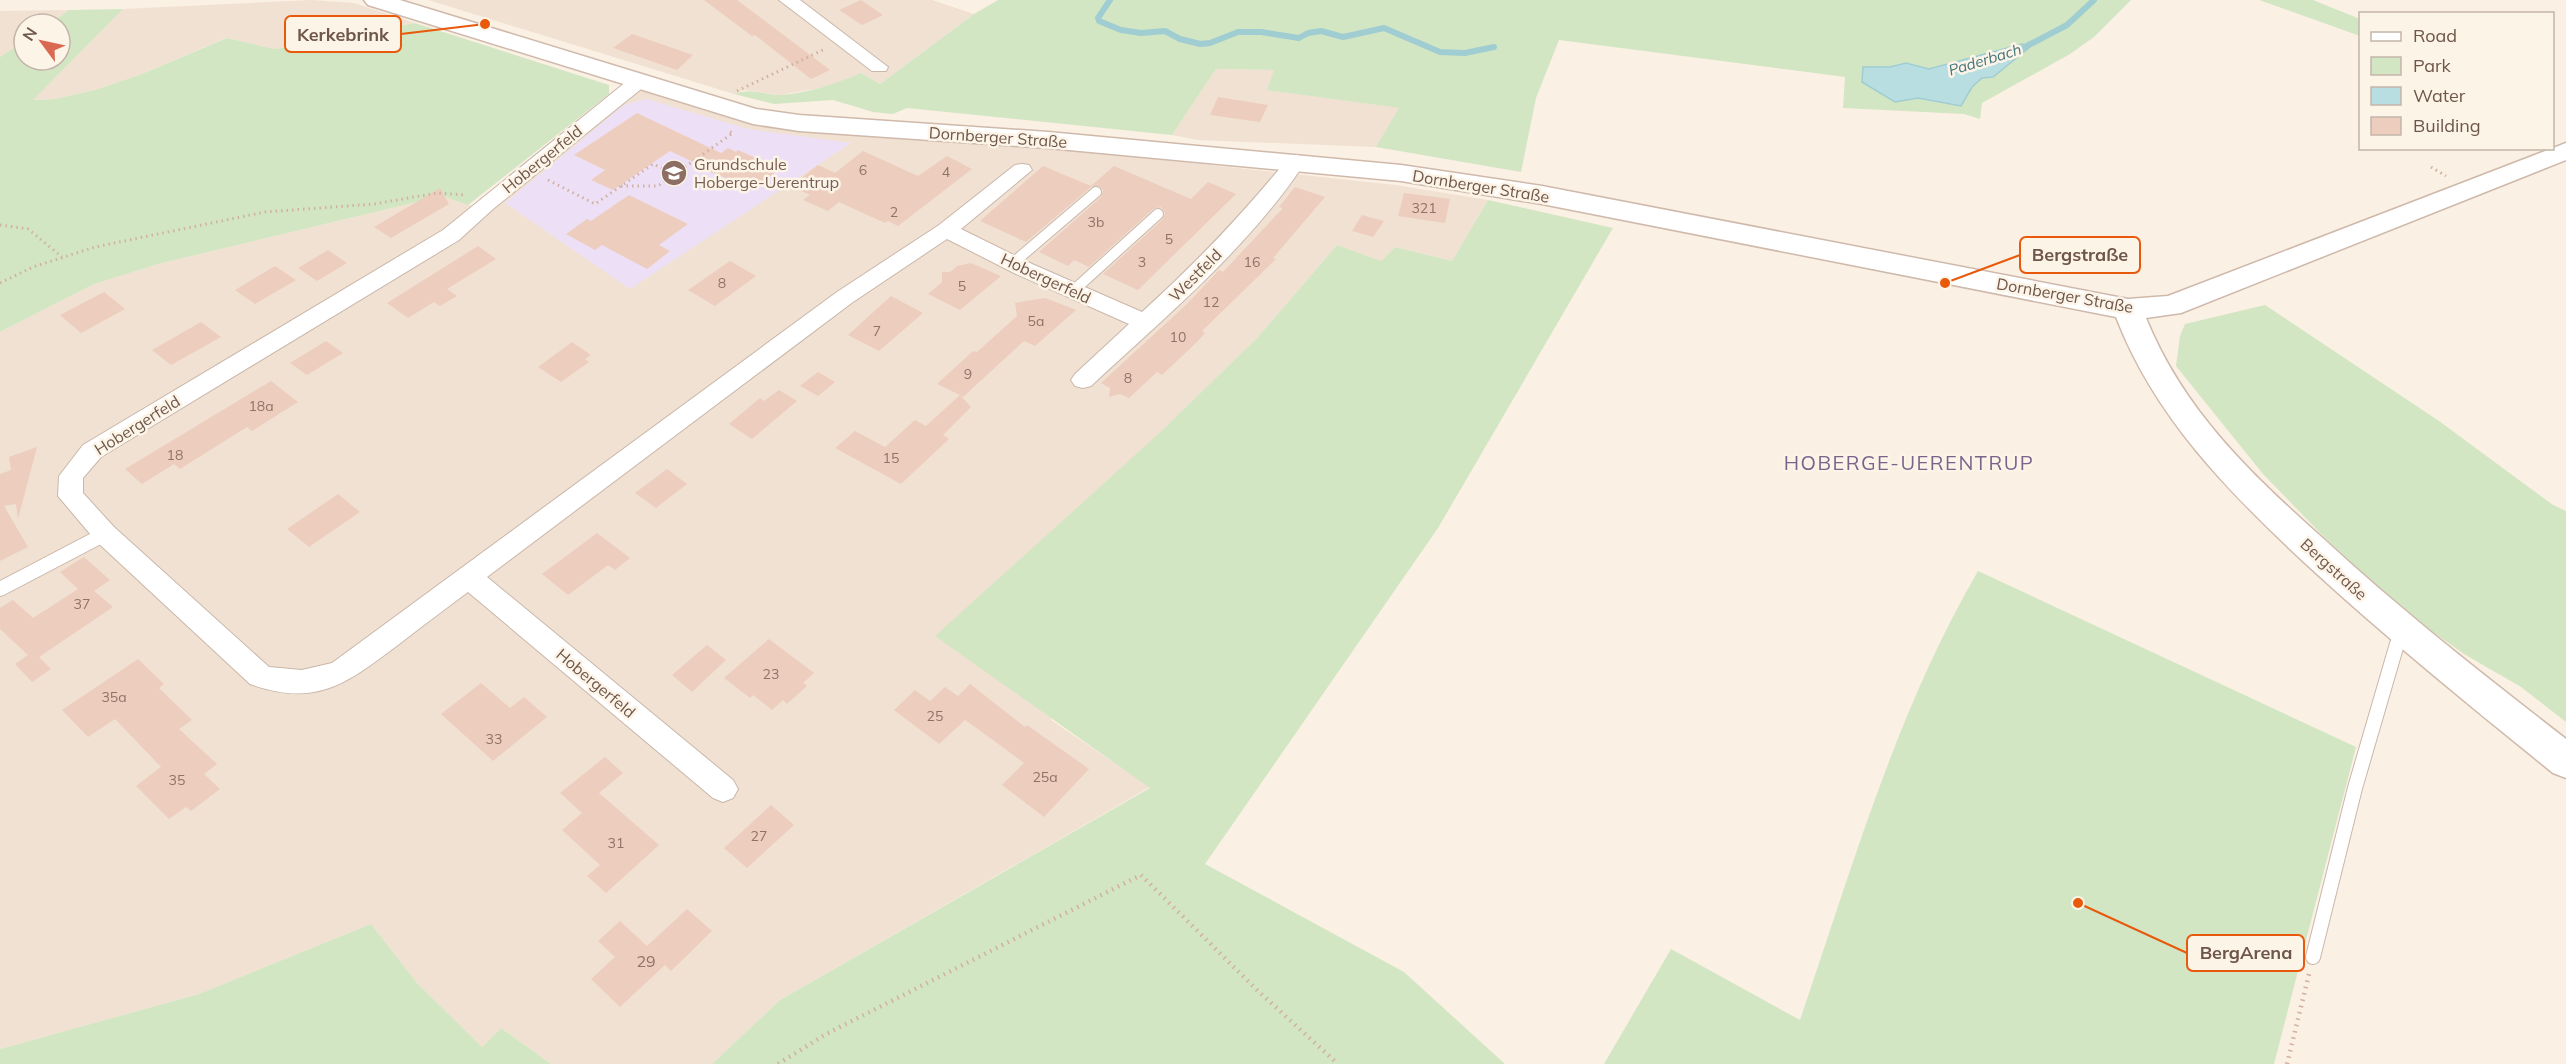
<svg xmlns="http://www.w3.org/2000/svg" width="2566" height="1064" viewBox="0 0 2566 1064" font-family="Mulish,sans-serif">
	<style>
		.residential { fill: #f1e1d2 }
		.education { fill: #ede0f6 }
		.green { fill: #d3e6c3 }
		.water { fill: #b9dee1; stroke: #a0cdd2; stroke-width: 1.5 }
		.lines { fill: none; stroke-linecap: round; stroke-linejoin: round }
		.stream { stroke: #a0cdd2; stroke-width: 6 }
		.building { fill: #edcdbd }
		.lane-far1-casing { stroke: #c9b7aa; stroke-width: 12 }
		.lane-casing { stroke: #c9b7aa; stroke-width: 16 }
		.street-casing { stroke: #c9b7aa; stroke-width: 2 }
		.secondary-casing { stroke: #cfb9ab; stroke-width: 3 }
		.path-far1 { stroke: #d1b1a0; stroke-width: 3; stroke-dasharray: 1.5 4; stroke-linecap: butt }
		.path { stroke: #d1b1a0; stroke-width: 4.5; stroke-dasharray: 1.5 5; stroke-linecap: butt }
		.lane-far1 { stroke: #fff; stroke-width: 10 }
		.lane { stroke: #fff; stroke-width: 14 }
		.street { fill: #fff; fill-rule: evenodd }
		.secondary { fill: #fff; fill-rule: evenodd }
		.labels { text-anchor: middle; stroke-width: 5; stroke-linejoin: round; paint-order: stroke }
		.number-label { font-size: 14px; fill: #8e7468 }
		.far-water-label { font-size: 15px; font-style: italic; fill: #44747b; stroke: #fdf4e8 }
		.street-label { font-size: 16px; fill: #6f564b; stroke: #fdf4e8 }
		.education-label { font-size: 16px; fill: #785e54; stroke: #fdf4e8; text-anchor: start }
		.near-number-label { font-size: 16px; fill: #8e7468 }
		.quarter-label { font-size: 20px; letter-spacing: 1.5px; fill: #7c638c; stroke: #fdf4e8 }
		.leader { fill: none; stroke: #e8590c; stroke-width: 2 }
		.callout-dot { fill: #e8590c; stroke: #fdf4e8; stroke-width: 2 }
		.callout { fill: #fdf4e8; stroke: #e8590c; stroke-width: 2 }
		.callout-label { font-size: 18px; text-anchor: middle; font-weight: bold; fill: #6f564b }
	</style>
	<rect width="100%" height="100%" fill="#faf0e3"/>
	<!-- residential -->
	<path class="residential" d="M311,0L354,3L415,23L275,49L226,38L142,74L95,90L55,99L32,100L123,9Z
		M428,0H932L974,14L880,84L861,73L826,87L779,95L744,90L734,94Z
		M69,10L49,24H24V41L0,57V11Z
		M1216,69L1275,70L1268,90L1400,108L1376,147L1198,140L1172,135Z
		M638,90L742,122L788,129L1043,147L1396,185L1488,200L1452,261L1395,247L1381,261L1337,245L1257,338L1155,437L1051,720L1150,787L780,1000L712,1064H551L501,1028L482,1047L417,983L371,924L199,994L0,1049V332L94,284L162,263L442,196L488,211Z"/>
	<!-- education -->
	<path class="education" d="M646,99L748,129L851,143L630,289L505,203L624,105Z"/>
	<!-- green -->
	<path class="green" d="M998,0H2131L2094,37L2070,54L1982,103L1980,119L1964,114L1843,108L1845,77L1559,40L1536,98L1521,172L1376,147L1399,108L1267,90L1274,70L1216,69L1172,135L907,108L893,114L873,112L833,100L774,104L734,94C750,87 764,95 780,95C809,93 835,84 861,73L880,84L974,14Z
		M2259,0H2313L2360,19V36Z
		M123,9L33,100L55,99L95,90L142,74L227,38L275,49L415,23L609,85V94L468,205L442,196L162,263L94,284L0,332V57L24,41V60H60V24H49L69,10Z
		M1488,200L1613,228L1438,528L1205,864L1404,972L1505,1064H712L780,1000L1150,788L935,636L1155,437L1257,338L1337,245L1381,261L1395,247L1452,261Z
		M2265,305L2439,421L2553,505L2566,511V722L2521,687L2464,654L2398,607L2324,537L2263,474L2176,366L2180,336L2185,324Z
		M1978,571L2356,747L2274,1064H1604L1671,949L1800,1020C1852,868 1897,710 1978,571Z
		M371,924L417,983L482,1047L501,1028L551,1064H0V1049L199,994Z"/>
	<!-- water -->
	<path class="water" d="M2022,44L2030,47L1993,77L1982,78L1972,87L1961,106L1918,98L1895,102L1862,82L1863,67H1890L1906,63L1929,69Z"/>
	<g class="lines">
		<!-- stream -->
		<path class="stream" d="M1110,0L1098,18L1099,21L1121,30L1141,33L1165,31L1180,39L1200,44L1210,43L1238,32H1261L1299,38L1308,33L1321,31L1343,37L1384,28L1440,52L1465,53L1494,47
			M2021,49L2067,25L2094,0"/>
	</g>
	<!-- building -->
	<path class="building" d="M704,0H737L830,70L811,79L755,35L752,36Z
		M861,0L883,15L862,25L839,10Z
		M632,34L693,55L677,70L613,48Z
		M1218,97L1268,105L1260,122L1210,115Z
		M637,113L721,153L728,148L736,152L738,150L780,169L753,189L708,171L710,170L670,151L613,190L591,180L605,170L574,155Z
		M863,151L918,176L947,156L972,169L898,226L888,221L885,223L839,202L828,211L803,200L810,195L791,186L818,165L835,173Z
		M1043,166L1091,186L1114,166L1191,199L1208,182L1236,194L1138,290L1103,274L1163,219L1165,213L1161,207L1153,209L1089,267L1074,260L1068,266L1039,252L1101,197L1103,190L1099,186L1091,187L1026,242L980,221Z
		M1295,187L1325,197L1273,258L1276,259L1202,331L1205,333L1198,341L1162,375L1157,372L1129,398L1120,394L1109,397L1110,388L1101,383L1187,304L1219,270L1223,272L1283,208L1279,207Z
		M440,188L449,204L391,238L374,227Z
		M1404,193L1450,199L1445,223L1398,216Z
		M629,195L688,224L659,245L670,251L647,269L602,245L595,250L566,234L587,219L591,221Z
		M1362,215L1384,221L1373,237L1352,231Z
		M478,246L496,259L447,289L457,296L440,306L434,302L408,318L387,303Z
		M328,250L347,263L317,281L298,268Z
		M730,261L756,276L715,306L688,290Z
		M971,263L1001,276L960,310L928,294L942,282V272H950L957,266Z
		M275,266L296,280L255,304L235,290Z
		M104,292L125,309L81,333L60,315Z
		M891,296L923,313L879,351L848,335Z
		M1045,298L1076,310L1035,346L1024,341L963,397L960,395L971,407L943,435L949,439L901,484L835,448L855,431L885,447L915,420L926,426L960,395L937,384L973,351L977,352L1017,316L1015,303Z
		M201,322L221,337L171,365L152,350Z
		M326,341L343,353L307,375L290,363Z
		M572,342L591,355L585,359L589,362L561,382L538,367Z
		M818,372L835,382L818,396L800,386Z
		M271,381L298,402L252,431L247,427L180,469L174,464L142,484L125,469Z
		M779,390L797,401L752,439L729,424L760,398L764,401Z
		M37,447L18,519L16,504L4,506L28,547L0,561V474L11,470L9,457Z
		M667,469L687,484L656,508L635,493Z
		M338,494L360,512L309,547L287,529Z
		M597,533L630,558L615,570L608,565L568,595L542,574Z
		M84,557L110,580L94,591L113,607L39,657L51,669L32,682L15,664L28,655L0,629V608L13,600L33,618L78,589L60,572Z
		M769,639L814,673L803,683L807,686L787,704L783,700L772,710L753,695L750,698L724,678Z
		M707,645L726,660L692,692L672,675Z
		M138,659L164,684L159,688L192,720L179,729L217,764L204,774L220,789L191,811L186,807L169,819L136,786L161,767L115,719L88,737L62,710Z
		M481,683L510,708L524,697L547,717L493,761L441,714Z
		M970,684L1025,727L1027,725L1089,769L1044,817L1002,785L1024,763L982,732L965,720L939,744L894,710L915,690L930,701L945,687L958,696Z
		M605,757L623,773L599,793L659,845L606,893L587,876L600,865L562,830L582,813L560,793Z
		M771,805L794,825L747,868L724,848Z
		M687,909L712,931L671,971L665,965L620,1007L591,979L615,957L598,941L620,921L647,946Z"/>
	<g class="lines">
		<!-- lane-far1 casing -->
		<g class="lane-far1-casing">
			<path id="lane-far1" d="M1013,263L1096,192
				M1073,291L1158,214"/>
		</g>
		<!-- lane casing -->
		<g class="lane-casing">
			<path id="lane" d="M0,589L105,534
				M2313,957L2355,788L2397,644L2410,639"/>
		</g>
		<!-- street casing -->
		<g class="street-casing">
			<path id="street" d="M779,0H800L888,67L886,71H872Z
				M639,75L646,77L649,81L646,85L493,209L459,240L101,457L83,478V493L114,527L269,667L302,670L332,663L837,292L939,225L1015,165L1022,164L1029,165L1032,170L961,229L1032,264L1142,312C1197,262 1243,214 1289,157L1296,155L1303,157L1306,161C1249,248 1166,316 1091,386L1083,388L1075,386L1071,380L1075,374L1129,324L1016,274L947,239L853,302L487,577L733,780L738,789L733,798L723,802L713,798L468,592C445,609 421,627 398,645C347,683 317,708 250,684L96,541L58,496L59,476L83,445L443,230L632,77Z"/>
		</g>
		<!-- secondary casing -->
		<g class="secondary-casing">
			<path id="secondary" d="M364,0H400L756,109L799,115L1048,132L1401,165L1542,186L2128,299L2168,296L2566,143V160L2181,313L2146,318C2184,412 2253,476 2327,542C2403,612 2485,676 2566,739V778L2553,773C2469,705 2385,637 2306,564C2228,491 2155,418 2116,317L1542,204L1401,181L1048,148L799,131L753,124L368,5Z"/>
		</g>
		<!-- path-far1 -->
		<path class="path-far1" d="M737,91L825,49
			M2431,167L2446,176
			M548,180L595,204L653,164L675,174L733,133L730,132
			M621,186H658L675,174
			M0,225L28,229L62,257
			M0,283L33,267L95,247L265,212L374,204L437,193L466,195"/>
		<!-- path -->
		<path class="path" d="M778,1064L826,1034L1141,875L1258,991L1338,1064
			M2287,1064L2309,974"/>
		<!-- lane-far1 -->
		<use href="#lane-far1" class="lane-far1"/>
		<!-- lane -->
		<use href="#lane" class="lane"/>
		<!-- street -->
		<use href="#street" class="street"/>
		<!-- secondary -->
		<use href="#secondary" class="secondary"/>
	</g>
	<!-- icons -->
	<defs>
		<g id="school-disc" transform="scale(1.35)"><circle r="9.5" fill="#8d6e63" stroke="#fdf4e8"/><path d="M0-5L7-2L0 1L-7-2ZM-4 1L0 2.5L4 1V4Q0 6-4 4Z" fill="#fff"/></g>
	</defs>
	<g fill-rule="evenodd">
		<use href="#school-disc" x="674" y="173"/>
	</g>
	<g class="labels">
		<!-- number labels -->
		<g class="number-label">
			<text x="863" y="175">6</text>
			<text x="946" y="177">4</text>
			<text x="1424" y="213">321</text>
			<text x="894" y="217">2</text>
			<text x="1096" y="227">3b</text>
			<text x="1169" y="244">5</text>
			<text x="1142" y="267">3</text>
			<text x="1252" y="267">16</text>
			<text x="722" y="288">8</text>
			<text x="962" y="291">5</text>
			<text x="1211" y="307">12</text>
			<text x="1036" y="326">5a</text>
			<text x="877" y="336">7</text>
			<text x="1178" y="342">10</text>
			<text x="968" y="379">9</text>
			<text x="1128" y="383">8</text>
			<text x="261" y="411">18a</text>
			<text x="175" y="460">18</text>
			<text x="891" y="463">15</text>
			<text x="82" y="609">37</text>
			<text x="771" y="679">23</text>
			<text x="114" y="702">35a</text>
			<text x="935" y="721">25</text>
			<text x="494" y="744">33</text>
			<text x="1045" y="782">25a</text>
			<text x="177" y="785">35</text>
			<text x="759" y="841">27</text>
			<text x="616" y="848">31</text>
		</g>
		<!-- far-water labels -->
		<g class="far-water-label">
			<text transform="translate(1985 60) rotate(-17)" y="5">Paderbach</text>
		</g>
		<!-- street labels -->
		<g class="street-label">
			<text transform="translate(998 137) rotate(4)" y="6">Dornberger Straße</text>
			<text transform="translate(542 159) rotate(-39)" y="6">Hobergerfeld</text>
			<text transform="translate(1481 186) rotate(9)" y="6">Dornberger Straße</text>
			<text transform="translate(1195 275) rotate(-45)" y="6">Westfeld</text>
			<text transform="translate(1046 278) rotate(25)" y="6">Hobergerfeld</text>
			<text transform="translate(2065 295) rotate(10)" y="6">Dornberger Straße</text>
			<text transform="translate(137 425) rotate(-32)" y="6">Hobergerfeld</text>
			<text transform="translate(2334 569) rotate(42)" y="6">Bergstraße</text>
			<text transform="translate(596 683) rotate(40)" y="6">Hobergerfeld</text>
		</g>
		<!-- education labels -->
		<g class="education-label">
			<text x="694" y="170">Grundschule<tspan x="694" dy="18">Hoberge-Uerentrup</tspan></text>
		</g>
		<!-- near-number labels -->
		<g class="near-number-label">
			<text x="646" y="967">29</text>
		</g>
		<!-- quarter labels -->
		<g class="quarter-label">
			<text x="1909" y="470">HOBERGE-UERENTRUP</text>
		</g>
	</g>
	<!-- callouts -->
	<path class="leader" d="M485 24L401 34M1945 283L2020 255M2078 903L2187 953"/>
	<g class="callout-dot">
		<circle cx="485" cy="24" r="6"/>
		<circle cx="1945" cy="283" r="6"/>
		<circle cx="2078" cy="903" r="6"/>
	</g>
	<g class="callout">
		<rect x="285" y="16" width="116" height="36" rx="6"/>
		<rect x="2020" y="237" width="120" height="36" rx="6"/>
		<rect x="2187" y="935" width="117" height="36" rx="6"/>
	</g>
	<g class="callout-label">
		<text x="343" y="41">Kerkebrink</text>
		<text x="2080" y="261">Bergstraße</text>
		<text x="2246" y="959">BergArena</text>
	</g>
	<!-- legend -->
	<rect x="2359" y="12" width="195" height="138" fill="#fdf4e8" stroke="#c4b5a9" stroke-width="1.5"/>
	<rect x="2371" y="32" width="30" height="9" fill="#ffffff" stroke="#c4b5a9" stroke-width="1.5"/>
	<text x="2413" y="42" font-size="18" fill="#6f564b">Road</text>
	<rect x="2371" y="57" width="30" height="18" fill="#d3e6c3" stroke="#c4b5a9" stroke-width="1.5"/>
	<text x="2413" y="72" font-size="18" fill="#6f564b">Park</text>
	<rect x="2371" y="87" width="30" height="18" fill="#b9dee1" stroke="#c4b5a9" stroke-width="1.5"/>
	<text x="2413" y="102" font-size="18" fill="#6f564b">Water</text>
	<rect x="2371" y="117" width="30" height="18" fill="#edcdbd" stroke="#c4b5a9" stroke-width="1.5"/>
	<text x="2413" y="132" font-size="18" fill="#6f564b">Building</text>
	<!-- north arrow -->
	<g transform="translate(42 42) rotate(303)"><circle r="28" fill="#fdf4e8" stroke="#c4b5a9" stroke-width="1.5"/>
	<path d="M0-4.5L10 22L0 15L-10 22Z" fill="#da6951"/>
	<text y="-9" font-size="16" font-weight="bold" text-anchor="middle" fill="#6f564b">N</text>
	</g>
</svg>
